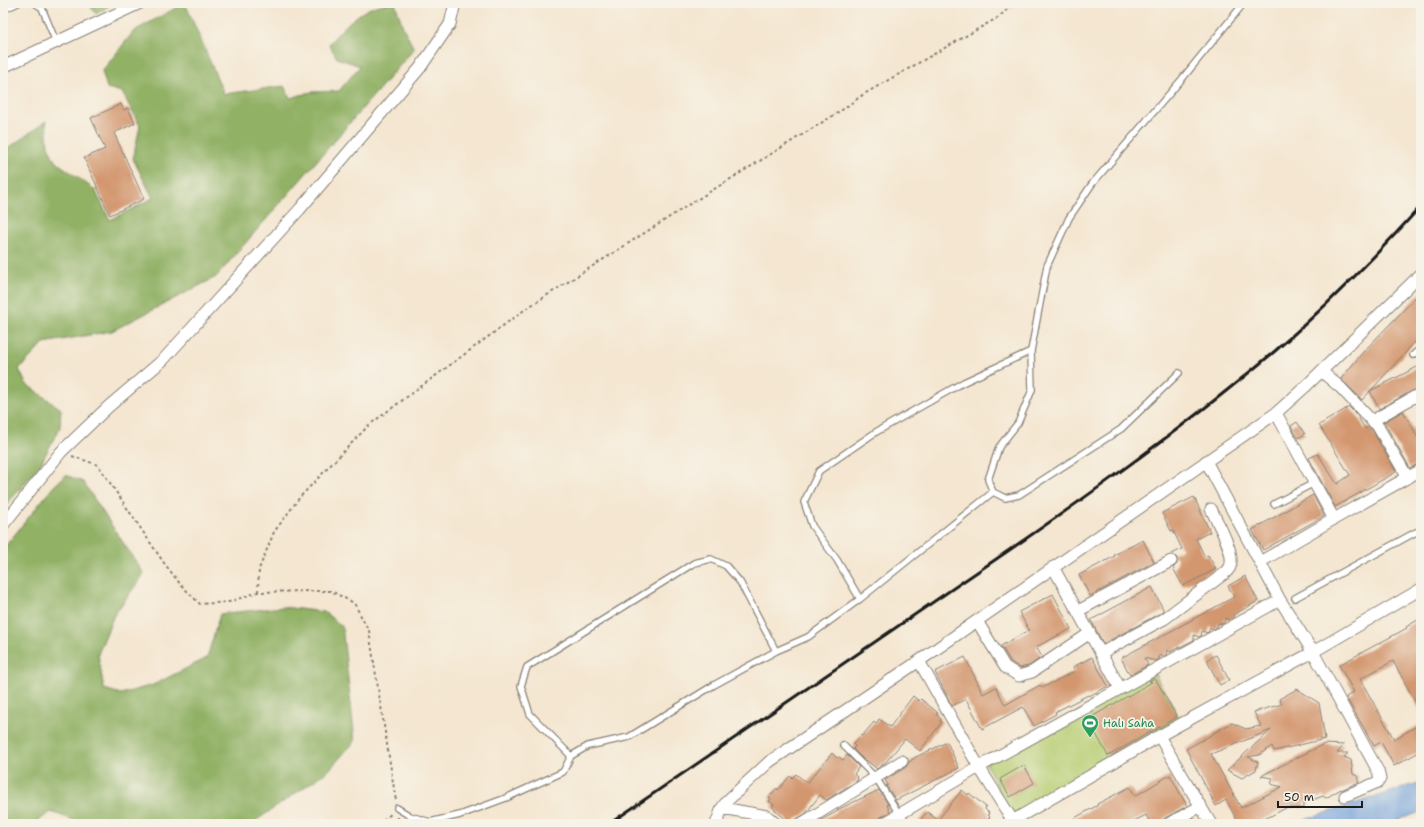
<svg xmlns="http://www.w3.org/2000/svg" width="1424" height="827" viewBox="0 0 1424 827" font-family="'Shantell Sans',sans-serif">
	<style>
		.green { fill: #b7ce73; stroke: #6a7548 }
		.forest { fill: #91b165; stroke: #566640 }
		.water { fill: #6f9fd9; stroke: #465e7a }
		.building { fill: #d39770 }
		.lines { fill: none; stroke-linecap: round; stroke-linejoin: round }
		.lane-casing { stroke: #888176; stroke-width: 8 }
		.street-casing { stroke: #888176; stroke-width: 13 }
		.path { stroke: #888176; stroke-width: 2; stroke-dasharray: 3 3; stroke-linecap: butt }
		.lane { stroke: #fff; stroke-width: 5.5 }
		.street { stroke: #fff; stroke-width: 11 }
		.rail { stroke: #1c1c1c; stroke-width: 3 }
		.labels { text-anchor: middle; stroke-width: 3.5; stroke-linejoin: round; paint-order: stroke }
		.leisure-label { font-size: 11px; fill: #27864d; stroke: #f7f3e8; text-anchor: start }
	</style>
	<rect width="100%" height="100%" fill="#f7f3e8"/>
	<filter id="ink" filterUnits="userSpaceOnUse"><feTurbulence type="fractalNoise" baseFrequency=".025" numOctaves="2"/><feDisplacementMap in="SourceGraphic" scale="8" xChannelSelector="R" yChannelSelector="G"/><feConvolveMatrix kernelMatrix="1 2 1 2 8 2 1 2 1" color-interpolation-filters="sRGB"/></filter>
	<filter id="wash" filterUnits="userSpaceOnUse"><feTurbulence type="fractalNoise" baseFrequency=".012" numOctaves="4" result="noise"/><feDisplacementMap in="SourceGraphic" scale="16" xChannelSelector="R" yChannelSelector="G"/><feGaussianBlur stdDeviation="0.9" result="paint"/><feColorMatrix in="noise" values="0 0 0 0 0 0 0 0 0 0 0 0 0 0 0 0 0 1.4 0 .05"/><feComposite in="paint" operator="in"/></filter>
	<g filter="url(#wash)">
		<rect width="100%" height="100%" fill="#f4e6d0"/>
		<!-- green -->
		<path class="green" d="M1153,671L1180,719L1096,769L1011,815L986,763Z"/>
		<!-- forest -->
		<path class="forest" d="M88,3H114L96,14Z
			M185,3L224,94L284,86L290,98L311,92L339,91L360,66L337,58L329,44C347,23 365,3 395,3L403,27L414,49L216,277L112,331L44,343L19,369L26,384L61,409L60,427L40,465L3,509V152L46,121L48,146L55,161L95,190L110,220L153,198L133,159L140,126L122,92L107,88L102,71L134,31Z
			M66,475L83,482L144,574L114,615L98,654L104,689L121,694L153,685L207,658L220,614L283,607L324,612L342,626L355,741L328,771L251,824H85L51,812L33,824H3V549L53,487Z"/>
		<!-- water -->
		<path class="water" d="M1421,782V812L1386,824H1292Z"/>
		<g id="blocks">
			<!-- building -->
			<path class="building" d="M121,104L124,110L128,108L135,123L114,133L144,199L110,215L84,158L105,149L91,118Z
				M1421,292V344L1418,345L1415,342L1362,400L1341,379L1363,352Z
				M1421,365V386L1379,409L1370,391Z
				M1349,407L1357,415L1365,429L1368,427L1372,430L1396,472L1335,507L1309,458L1318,454L1337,484L1350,475L1319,425Z
				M1403,411L1421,443V462L1410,468L1384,422Z
				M1297,422L1305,434L1298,438L1291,426Z
				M1313,495L1324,516L1263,550L1252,530Z
				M1194,497L1210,532L1196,539L1205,557L1208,555L1216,569L1183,586L1173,568L1177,564V558L1172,554L1182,549L1173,530L1171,531L1162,513Z
				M1143,540L1154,562L1090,596L1079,575L1115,556L1114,555Z
				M1245,576L1258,601L1233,615L1234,617L1229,620L1225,618L1224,623L1222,624L1218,623L1217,627L1214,629L1210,627L1209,631L1207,633L1202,631L1201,636L1199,637L1194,635V640L1170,652L1167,650L1166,655L1163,657L1160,655L1159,659L1156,661L1144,658L1148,665L1130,675L1121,658L1234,597L1228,586Z
				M1152,587L1164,611L1103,644L1091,620Z
				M1053,594L1071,629L1036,647L1042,657L1029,666L1020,668L1011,662L1001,646L1029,630L1019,612Z
				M1421,618V712L1393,661L1360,679L1394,739L1421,724V751L1394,766L1381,742L1374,746L1346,697L1354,692L1339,665L1407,628L1406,627Z
				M1216,655L1229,680L1220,685L1208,663V659Z
				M965,657L983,694L996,687L1005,705L1040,685L1042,688L1075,671L1073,667L1092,657L1108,686L1089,696L1088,695L1055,712L1056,714L1034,726L1023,707L982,729L966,699L952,706L935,672Z
				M1155,678L1177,717L1108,756L1088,719L1152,682L1149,681Z
				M1297,689L1319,703L1325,739L1274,751L1272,746L1259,755L1248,757L1258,762L1256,770L1242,778L1227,770L1271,730L1211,754L1241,808L1282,787L1271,784L1273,778L1261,776L1324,744L1344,745L1337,753H1348L1344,757L1351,760L1353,774L1359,777L1358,780L1359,782L1341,790V789L1326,798L1323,796L1304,803V808H1286L1255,824H1239L1226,800L1216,806L1186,749L1213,734V733L1232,723L1246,729L1261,726L1254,712L1282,704L1279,699Z
				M913,696L919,701L921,699L938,713L936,714L941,719L940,721L942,722L920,751L905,739L886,762L877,769L866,760L865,761L853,749L855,746L853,744L861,735L862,736L874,722L876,724L879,719L890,727Z
				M947,742L959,768L896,800L886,786L888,785L885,780L906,767L909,762L916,757Z
				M832,753L837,758L839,757L843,760L847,755L859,767L854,774L858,778L857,781L826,800L820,795L805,814L795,820L794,824H791L772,807L774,805L769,801L771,799L769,797L777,788L778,790L790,776L792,778L796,774L807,783Z
				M1024,765L1034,783L1010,797L1000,779Z
				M1170,775L1187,806L1165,818L1161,824H1151L1146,815L1128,824H1064L1098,805L1097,804L1130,787L1135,796Z
				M879,790L888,804L887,805L890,812L868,824H814L838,811L837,810Z
				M962,790L968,795L969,793L986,807L985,809L989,813L988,815L990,817L984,824H917L927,812L938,820Z
				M1194,818L1198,824H1183Z"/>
		</g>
	</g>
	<g filter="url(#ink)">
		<use href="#blocks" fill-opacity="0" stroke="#888176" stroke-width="1"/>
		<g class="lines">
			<!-- lane casing -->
			<g class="lane-casing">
				<path id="lane" d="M35,3L42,8L56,42
					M3,10L18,3
					M1413,355L1421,348
					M1179,373L1121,429L1019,495L1005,498L993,492L988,480L999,447L1018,423L1032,390L1031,351L1047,266L1069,218L1092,184L1182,79L1244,3
					M1274,504L1314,483
					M1295,598L1416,532L1421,534
					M860,599L837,560L812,526L804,502L819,471L876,432L964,382L1031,351
					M843,745L876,778L900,815
					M571,756L530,714L521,686L527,667L694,563L711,559L726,566L740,582L776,651
					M397,808L410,816L430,822L460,815L506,798L563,772L571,756L588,746L629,737L714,685L776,651L808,637L860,599L993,492"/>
			</g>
			<!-- street casing -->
			<g class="street-casing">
				<path id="street" d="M3,67L140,3
					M1321,371L1341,388L1372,421L1377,425L1408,478
					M1276,413L1334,519
					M1372,421L1421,393
					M1206,461L1280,600L1313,652L1378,771L1380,779L1378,782L1345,796
					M3,525L61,452L108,407L163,360L300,209L420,68L450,24L455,3
					M1260,562L1334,519L1421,470
					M1053,567L1120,688
					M1078,611L1171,561
					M977,621L1005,667L1019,676L1032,672L1090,633
					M1101,653L1164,619L1221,576C1224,574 1228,571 1230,567C1236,553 1217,522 1211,509
					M919,661L979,767L1013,821
					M1159,736L1211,824
					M722,808L767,816L776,824
					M716,824L722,808L727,801L769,762L919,661L1276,413L1305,387L1421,274
					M801,824L902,761
					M883,824L979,767L1280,600
					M1007,824L1159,736L1313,652L1421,589
					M1168,824L1201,806"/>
			</g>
			<!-- path -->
			<path class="path" d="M72,456L98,465L164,563L181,585L200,604L229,602L258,592L312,591H331L354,603L369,631L396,801
				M258,592L259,569L274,532L300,497L369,425L527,308L690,204L839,112L864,94L999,17L1014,3
				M398,817V824
				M379,824L392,813"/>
			<!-- lane -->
			<use href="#lane" class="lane"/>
			<!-- street -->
			<use href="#street" class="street"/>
			<!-- rail -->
			<path class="rail" d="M609,824C726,743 844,664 961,583C1069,510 1175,435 1275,351C1327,306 1375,257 1421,206"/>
		</g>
	</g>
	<!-- icons -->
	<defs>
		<g id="stadium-pin" transform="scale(0.9)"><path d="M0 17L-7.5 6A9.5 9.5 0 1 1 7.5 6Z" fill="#2e9e5b" stroke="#f7f3e8"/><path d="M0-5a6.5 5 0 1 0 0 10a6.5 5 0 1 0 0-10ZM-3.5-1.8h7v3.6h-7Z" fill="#fff"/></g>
	</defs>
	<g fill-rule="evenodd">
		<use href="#stadium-pin" x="1090" y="723"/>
	</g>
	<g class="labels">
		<!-- leisure labels -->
		<g class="leisure-label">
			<text x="1103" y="727">Halı Saha</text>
		</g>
	</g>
	<!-- margin -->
	<rect width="1424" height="827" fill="none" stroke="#f7f3e8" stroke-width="16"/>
	<!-- scale -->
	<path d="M1278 801v6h84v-6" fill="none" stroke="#1c1c1c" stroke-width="2"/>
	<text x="1284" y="801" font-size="12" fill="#1c1c1c" stroke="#f7f3e8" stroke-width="3" paint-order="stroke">50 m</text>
</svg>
